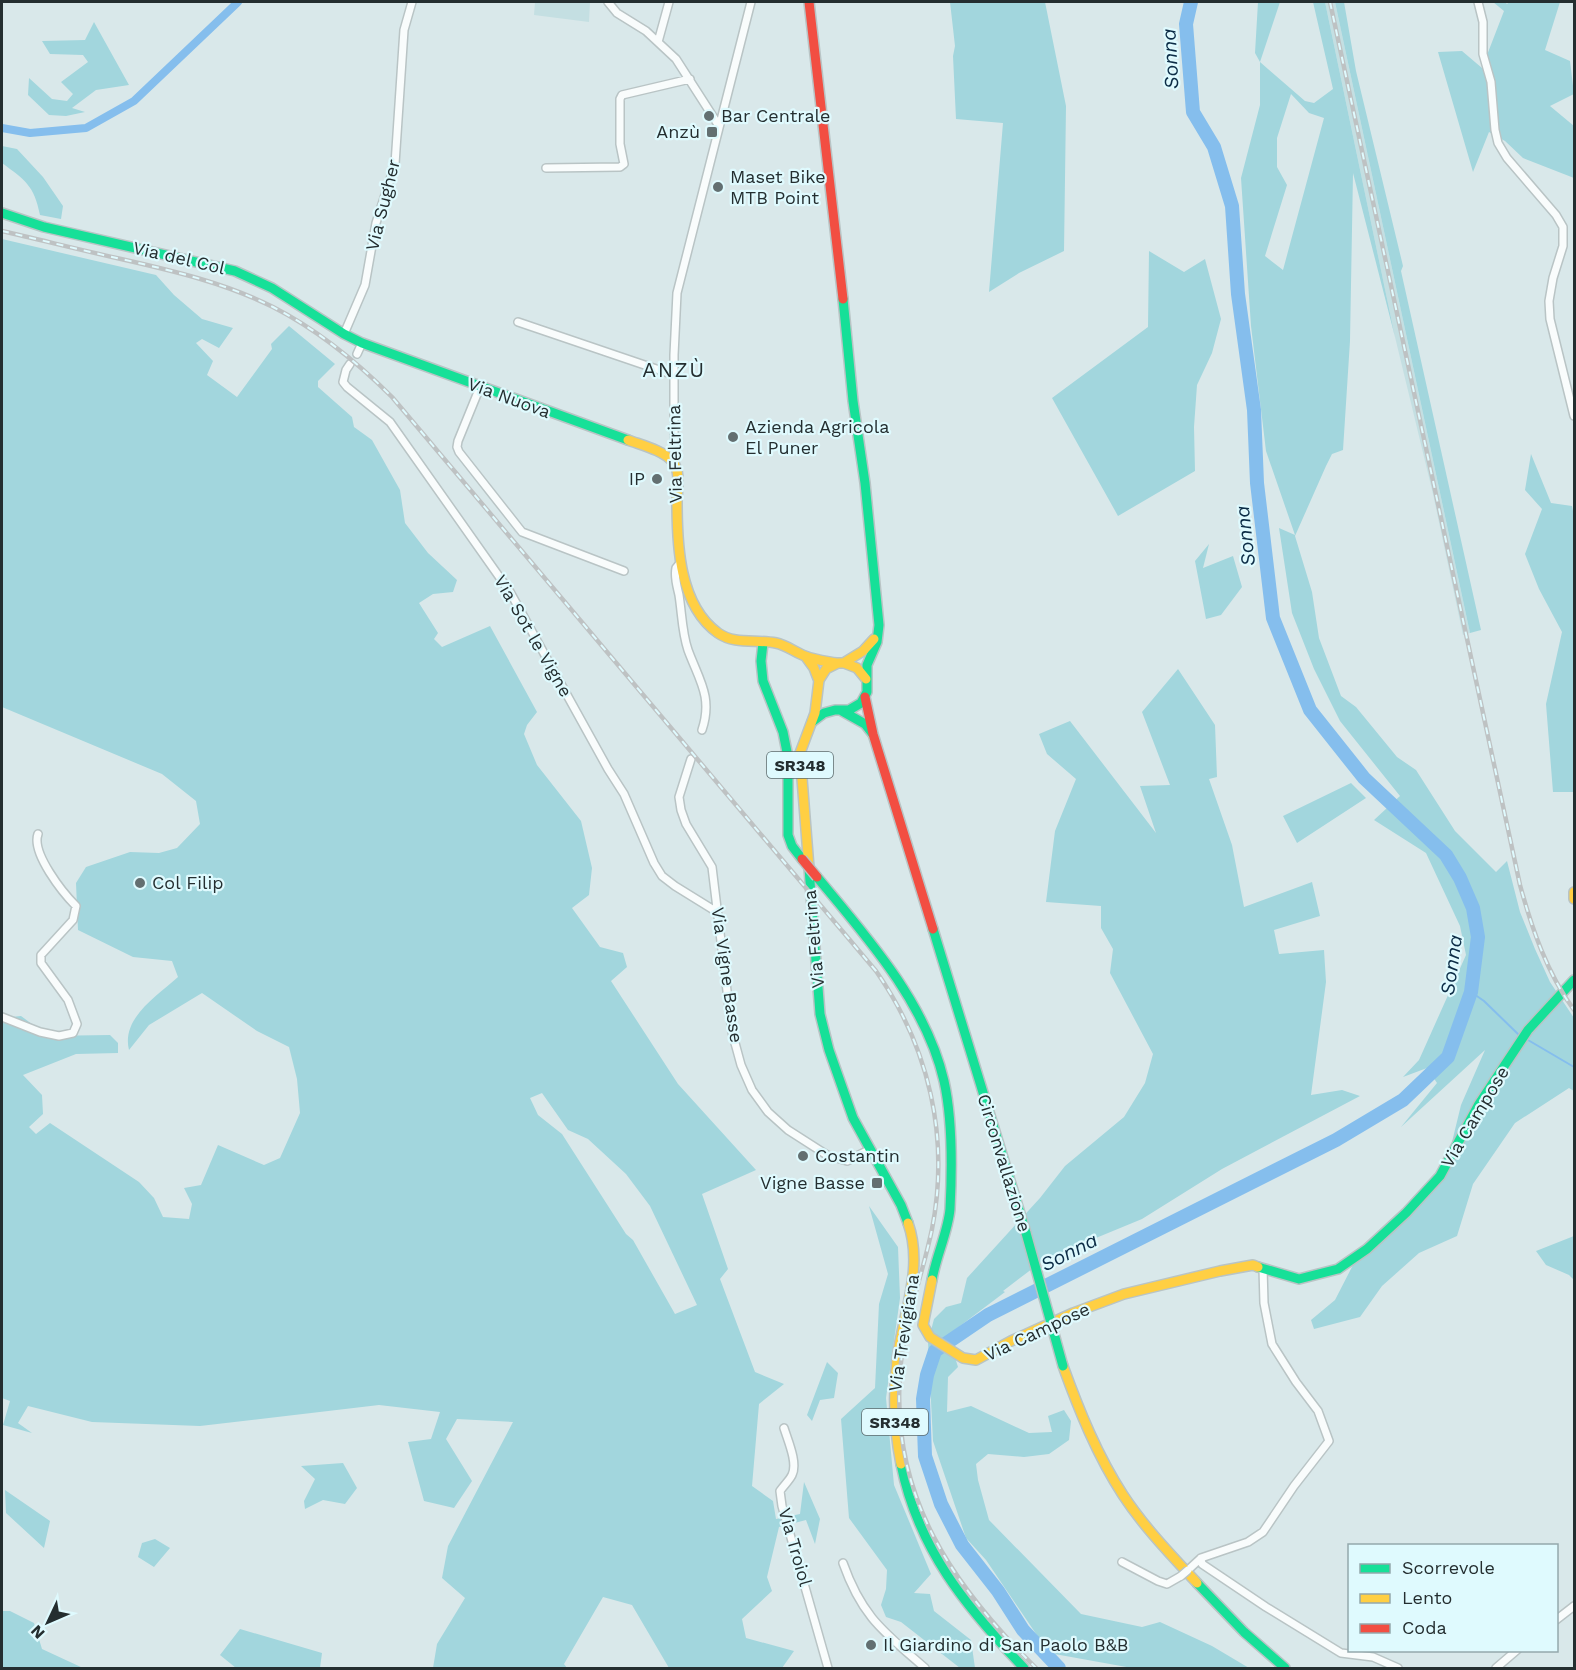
<svg xmlns="http://www.w3.org/2000/svg" width="1576" height="1670" viewBox="0 0 1576 1670" font-family="'Work Sans',sans-serif">
	<style>
		.built { fill: #c4dfe2 }
		.green { fill: #a2d6dd; fill-rule: evenodd }
		.lines { fill: none; stroke-linecap: round; stroke-linejoin: round }
		.stream { stroke: #85beed; stroke-width: 2 }
		.canal { stroke: #85beed; stroke-width: 8 }
		.river { stroke: #85beed; stroke-width: 14 }
		.street-casing { stroke: #b9c4c5; stroke-width: 10 }
		.fast-casing { stroke: #b9c4c5; stroke-width: 12 }
		.slow-casing { stroke: #b9c4c5; stroke-width: 12 }
		.jam-casing { stroke: #b9c4c5; stroke-width: 12 }
		.street { stroke: #f9fcfc; stroke-width: 7 }
		.fast { stroke: #16e098; stroke-width: 9 }
		.slow { stroke: #ffcf43; stroke-width: 9 }
		.jam { stroke: #f24e42; stroke-width: 9 }
		.rail-casing { stroke: #bec2c3; stroke-width: 4.5 }
		.rail { stroke: #dffafe; stroke-width: 2; stroke-dasharray: 7; stroke-linecap: butt }
		.street-bridge-casing { stroke: #b9c4c5; stroke-width: 10; stroke-linecap: butt }
		.fast-bridge-casing { stroke: #b9c4c5; stroke-width: 12; stroke-linecap: butt }
		.jam-bridge-casing { stroke: #b9c4c5; stroke-width: 12; stroke-linecap: butt }
		.street-bridge { stroke: #f9fcfc; stroke-width: 7 }
		.fast-bridge { stroke: #16e098; stroke-width: 9 }
		.jam-bridge { stroke: #f24e42; stroke-width: 9 }
		.poi-dot { fill: #636f71; stroke: #dffafe; stroke-width: 2 }
		.labels { text-anchor: middle; stroke-width: 4.5; stroke-linejoin: round; paint-order: stroke }
		.shield { fill: #dffafe; stroke: #5c6b6e; stroke-width: 1.5 }
		.shield-label { font-size: 16px; font-weight: bold; fill: #242e30 }
		.poi-label { font-size: 18px; fill: #242e30; stroke: #dffafe; text-anchor: start }
		.street-label { font-size: 18px; fill: #242e30; stroke: #dffafe }
		.water-label { font-size: 20px; font-style: italic; fill: #0c2c46; stroke: #dffafe }
		.quarter-label { font-size: 21px; letter-spacing: 1.5px; fill: #242e30; stroke: #dffafe }
	</style>
	<rect width="100%" height="100%" fill="#d9e8ea"/>
	<!-- built -->
	<path class="built" d="M535,2H590L589,22L534,15Z
		M1325,2H1335L1470,633L1463,635L1433,494L1395,337Z"/>
	<!-- green -->
	<path class="green" d="M950,2H1045L1066,106L1064,251L1019,273L989,292L1003,123L956,119L953,56L955,46Z
		M1258,2H1280L1260,62L1305,101L1314,103L1333,89L1313,2H1325L1395,337L1353,173L1350,341L1343,450L1332,454L1326,466L1295,536L1312,592L1319,638L1341,696L1356,707L1397,757L1416,770L1455,831L1496,872L1507,861L1520,912L1535,949L1550,982L1574,1018V1091L1569,1088L1515,1123L1473,1184L1457,1236L1419,1253L1382,1286L1360,1317L1314,1329L1311,1320L1335,1300L1354,1263L1443,1179L1461,1105L1485,1050L1401,1127L1437,1083L1427,1068L1403,1077L1419,1060L1466,955L1460,926L1426,853L1374,820L1400,796L1340,721L1314,669L1292,613L1279,528L1295,535L1266,451L1251,326L1241,178L1260,105V62L1255,53ZM1291,94L1309,113L1324,118L1283,270L1265,256L1287,185L1277,167V138Z
		M1335,2H1344L1356,71L1403,266L1401,271L1481,630L1470,633Z
		M1493,2H1505L1507,4L1509,2H1560L1545,50L1570,61L1574,94L1550,106L1574,126V178L1523,158L1505,141L1489,132L1473,172L1438,52L1462,51L1482,68L1504,11Z
		M94,22L129,85L96,90L72,108L85,112L66,116L49,115L28,95L29,78L52,99L67,101L73,94L61,82L88,62L83,55L50,54L42,41L85,40Z
		M2,146L17,149L43,177L63,206L61,219L40,215C34,185 25,180 2,163Z
		M2,239L156,275L174,295L202,319L233,328L219,348L202,339L196,343L213,361L207,375L237,397L272,349L271,344L289,326L335,364L318,381V387L352,417L354,427L372,440L400,490L405,523L428,553L457,580L453,592L433,594L419,603L438,633L434,639L442,647L490,626L537,712L527,725L524,734L537,765L581,821L592,868L589,895L572,908L600,947L623,953L627,967L611,981L678,1084L756,1170L702,1194L728,1269L720,1279L755,1372L784,1384L759,1404L752,1486L773,1501L776,1519L800,1514L804,1482L820,1519L815,1544L806,1520L779,1527L767,1577L772,1591L742,1619L746,1638L794,1651L782,1668H669L632,1605L603,1597L564,1664L567,1668H433L437,1644L465,1598L442,1578L448,1546L513,1422L457,1419L446,1439L472,1481L454,1508L424,1501L408,1442L431,1439L440,1412L379,1405L200,1426L92,1422L28,1406L18,1423L32,1433L3,1425L10,1401L2,1398V1018L21,1016L36,1027L43,1036L110,1035L118,1043V1053L76,1054L23,1075L42,1095L43,1114L29,1127L36,1134L50,1123L139,1182L154,1198L163,1217L189,1219L192,1204L184,1188L201,1185L218,1145L264,1165L280,1158L300,1113L297,1079L289,1047L257,1031L202,993L149,1025L129,1050C121,1018 157,996 178,977L172,961L133,957L78,930L76,883L86,867L130,852L159,853L177,848L200,824L196,801L162,774L2,707ZM542,1093L568,1130L588,1139L626,1174L650,1206L697,1305L675,1314L633,1240L626,1234L562,1134L538,1115L530,1098Z
		M1149,251L1184,272L1205,259L1221,319L1212,353L1197,385L1194,427L1195,471L1118,516L1052,398L1148,327Z
		M1531,454L1551,503L1572,506L1574,516V792H1553L1546,704L1562,632L1539,589L1525,554L1542,509L1525,490Z
		M1209,544L1203,568L1233,556L1242,587L1221,615L1206,619L1195,561Z
		M1178,669L1215,725L1217,777L1209,779L1232,845L1244,907L1312,882L1320,916L1274,930L1279,954L1324,950L1326,982L1311,1095L1342,1090L1360,1096L1222,1169L1142,1219L1045,1259L1003,1291L1005,1292L948,1335L958,1367L948,1377L947,1412L971,1406L1029,1433L1052,1432L1048,1416L1064,1410L1071,1421L1069,1440L1049,1454L1024,1457L988,1454L976,1464L978,1480L989,1520L1081,1614L1142,1627L1160,1622L1212,1646L1249,1668H1132L1049,1653L986,1560L966,1538L933,1441L928,1342L934,1319L946,1307L961,1303L967,1278L1040,1198L1065,1166L1124,1117L1145,1083L1153,1054L1110,973L1113,949L1101,928V906L1046,902L1055,831L1076,779L1047,754L1039,734L1070,721L1156,833L1140,786L1170,785L1142,712Z
		M1351,783L1366,798L1297,843L1283,816Z
		M869,1206L898,1247L900,1298L886,1398L894,1485L931,1574L914,1593L930,1594L934,1611L971,1640L975,1668H960L901,1622L886,1617L881,1605L886,1589L887,1570L849,1518L841,1419L875,1388L879,1304L888,1274Z
		M1574,1236V1280L1569,1275L1546,1265L1536,1251Z
		M827,1362L838,1373L834,1398L820,1400L812,1421L807,1415Z
		M343,1463L357,1488L345,1504L323,1500L305,1509L304,1501L315,1479L301,1466Z
		M5,1490L50,1521L44,1548L6,1513Z
		M155,1539L170,1548L154,1567L138,1557L142,1543Z
		M2,1611H10L34,1623L42,1649L83,1668H2Z
		M240,1629L322,1653L320,1668H236L220,1655Z"/>
	<g class="lines">
		<!-- stream -->
		<path class="stream" d="M1471,992L1484,1001L1519,1035
			M1528,1040L1574,1067"/>
		<!-- canal -->
		<path class="canal" d="M2,128L30,133L86,128L134,101L238,2"/>
		<!-- river -->
		<path class="river" d="M1059,1668L1023,1630L998,1591L962,1545L941,1504L925,1456L923,1399L927,1375L935,1351L988,1315L1336,1140L1403,1100L1448,1057L1471,992L1478,937L1473,908L1460,878L1446,855L1364,778L1310,710L1273,618L1257,483L1254,410L1238,294L1232,206L1214,147L1193,112L1186,24L1191,2"/>
		<!-- street casing -->
		<g class="street-casing">
			<path id="street" d="M608,2L617,13L646,31L676,59L719,126
				M1478,2L1483,22V54L1491,82L1495,130L1498,143L1507,158L1556,215L1563,227V246L1553,278L1549,301L1550,319L1574,416
				M658,42L669,2
				M546,168L620,167L624,164L620,144V99L622,95L690,79
				M518,322L674,375
				M344,334L365,285L376,223L395,164L404,30L412,2
				M357,354L362,343
				M350,364L346,370L343,382L347,387L390,422L510,592L608,769L624,794L654,863L662,876L675,886L717,912
				M480,387L458,441L457,447L459,452L522,532L624,571
				M674,462V355L677,293L751,2
				M681,562L676,568C674,577 677,586 679,595C682,614 682,633 688,650C699,680 713,697 702,730
				M691,759L679,797L681,810L686,824L712,867L732,1032L741,1065L752,1090L768,1112L788,1130L827,1155L847,1161L869,1150
				M2,1017L40,1032L59,1036L73,1033L77,1024L68,1000L41,963V955L73,920L76,906C63,893 31,853 38,834
				M784,1428C788,1441 798,1463 792,1475C789,1481 784,1485 780,1491L782,1506L828,1668
				M1201,1558L1202,1564L1266,1607L1341,1653L1373,1657L1398,1668
				M1122,1562L1158,1581L1167,1584L1181,1576
				M843,1563C862,1617 884,1632 925,1668
				M1188,1570L1201,1558L1248,1542L1263,1532L1294,1486L1329,1441L1318,1411L1296,1382L1272,1344L1264,1303L1263,1268
				M1556,1620L1574,1606
				M1496,1668L1517,1650"/>
		</g>
		<!-- fast casing -->
		<g class="fast-casing">
			<path id="fast" d="M2,213L44,227L235,271L272,288L344,334L362,343L628,440
				M763,643L761,661L763,681L783,732L788,757V835L792,846L802,859
				M842,711L865,724L872,733
				M812,722L824,713L835,710H849L861,703L867,692V665L877,642L879,625L865,483L853,401L843,299
				M809,868L820,1014L829,1050L853,1118L901,1205L908,1223
				M817,877C867,937 926,1003 944,1081C952,1117 952,1171 950,1209C948,1232 936,1256 932,1280
				M933,929L1026,1233
				M1258,1267L1299,1279L1338,1269L1367,1249L1406,1213L1440,1176L1479,1104L1528,1030L1574,980
				M901,1464C918,1549 966,1607 1024,1668
				M1197,1583L1244,1632L1285,1668"/>
		</g>
		<!-- slow casing -->
		<g class="slow-casing">
			<path id="slow" d="M628,440C641,445 663,450 673,462C681,472 677,490 677,502C677,545 679,605 718,633C735,645 756,639 776,643C786,645 795,652 805,656C815,660 825,661 836,663
				M806,657L814,668L819,681
				M845,662L863,651L874,639
				M809,868L800,753L815,713L819,680L826,669L838,663H844L857,668L866,679
				M1574,892V899
				M932,1280L923,1325L930,1337L963,1358L976,1360L1011,1341L1073,1313L1124,1294L1220,1271L1253,1265L1258,1267
				M1063,1366C1079,1410 1097,1455 1123,1495C1144,1527 1171,1555 1197,1583
				M901,1464C894,1429 893,1394 897,1359C903,1314 924,1268 908,1223"/>
		</g>
		<!-- jam casing -->
		<g class="jam-casing">
			<path id="jam" d="M809,2L843,299
				M865,697L873,734L933,929"/>
		</g>
		<!-- street -->
		<use href="#street" class="street"/>
		<!-- fast -->
		<use href="#fast" class="fast"/>
		<!-- slow -->
		<use href="#slow" class="slow"/>
		<!-- jam -->
		<use href="#jam" class="jam"/>
		<!-- rail casing -->
		<g class="rail-casing">
			<path id="rail" d="M1330,2L1520,885C1532,929 1547,973 1574,1010
				M2,231C41,240 81,250 121,259C174,271 225,283 273,307C318,330 357,362 392,397L876,971C929,1047 950,1137 932,1229C922,1278 903,1324 900,1374C891,1497 953,1586 1036,1668"/>
		</g>
		<!-- rail -->
		<use href="#rail" class="rail"/>
		<!-- street-bridge casing -->
		<g class="street-bridge-casing">
			<path id="street-bridge" d="M1181,1576L1188,1570"/>
		</g>
		<!-- fast-bridge casing -->
		<g class="fast-bridge-casing">
			<path id="fast-bridge" d="M1026,1233L1063,1366"/>
		</g>
		<!-- jam-bridge casing -->
		<g class="jam-bridge-casing">
			<path id="jam-bridge" d="M802,859L817,877"/>
		</g>
		<!-- street-bridge -->
		<use href="#street-bridge" class="street-bridge"/>
		<!-- fast-bridge -->
		<use href="#fast-bridge" class="fast-bridge"/>
		<!-- jam-bridge -->
		<use href="#jam-bridge" class="jam-bridge"/>
	</g>
	<!-- markers -->
	<g class="poi-dot">
		<circle cx="709" cy="116" r="6"/>
		<rect x="706" y="126" width="12" height="12" rx="3"/>
		<circle cx="718" cy="187" r="6"/>
		<circle cx="733" cy="437" r="6"/>
		<circle cx="657" cy="479" r="6"/>
		<circle cx="140" cy="883" r="6"/>
		<circle cx="803" cy="1156" r="6"/>
		<rect x="871" y="1177" width="12" height="12" rx="3"/>
		<circle cx="871" cy="1645" r="6"/>
	</g>
	<g class="labels">
		<!-- shield labels -->
		<g class="shield">
			<rect x="767" y="752" width="66" height="26" rx="4.5"/>
			<rect x="862" y="1409" width="66" height="26" rx="4.5"/>
		</g>
		<g class="shield-label">
			<text x="800" y="771">SR348</text>
			<text x="895" y="1428">SR348</text>
		</g>
		<!-- poi labels -->
		<g class="poi-label">
			<text x="721" y="122">Bar Centrale</text>
			<text x="700" y="138" text-anchor="end">Anzù</text>
			<text x="730" y="183">Maset Bike<tspan x="730" dy="21">MTB Point</tspan></text>
			<text x="745" y="433">Azienda Agricola<tspan x="745" dy="21">El Puner</tspan></text>
			<text x="645" y="485" text-anchor="end">IP</text>
			<text x="152" y="889">Col Filip</text>
			<text x="815" y="1162">Costantin</text>
			<text x="865" y="1189" text-anchor="end">Vigne Basse</text>
			<text x="883" y="1651">Il Giardino di San Paolo B&amp;B</text>
		</g>
		<!-- street labels -->
		<g class="street-label">
			<text transform="translate(383 205) rotate(-76)" y="6">Via Sugher</text>
			<text transform="translate(179 258) rotate(13)" y="6">Via del Col</text>
			<text transform="translate(509 398) rotate(20)" y="6">Via Nuova</text>
			<text transform="translate(675 454) rotate(-91)" y="6">Via Feltrina</text>
			<text transform="translate(533 636) rotate(60)" y="6">Via Sot le Vigne</text>
			<text transform="translate(814 939) rotate(-95)" y="6">Via Feltrina</text>
			<text transform="translate(727 975) rotate(82)" y="6">Via Vigne Basse</text>
			<text transform="translate(1475 1117) rotate(-59)" y="6">Via Campose</text>
			<text transform="translate(1004 1163) rotate(73)" y="6">Circonvallazione</text>
			<text transform="translate(1037 1332) rotate(-25)" y="6">Via Campose</text>
			<text transform="translate(904 1333) rotate(-81)" y="6">Via Trevigiana</text>
			<text transform="translate(795 1547) rotate(74)" y="6">Via Troiol</text>
		</g>
		<!-- water labels -->
		<g class="water-label">
			<text transform="translate(1170 59) rotate(-93)" y="7">Sonna</text>
			<text transform="translate(1245 536) rotate(-96)" y="7">Sonna</text>
			<text transform="translate(1451 965) rotate(-82)" y="7">Sonna</text>
			<text transform="translate(1069 1252) rotate(-27)" y="7">Sonna</text>
		</g>
		<!-- quarter labels -->
		<g class="quarter-label">
			<text x="674" y="377">ANZÙ</text>
		</g>
	</g>
	<!-- border -->
	<rect width="1576" height="1670" fill="none" stroke="#242e30" stroke-width="6"/>
	<!-- legend -->
	<rect x="1348" y="1544" width="210" height="108" fill="#dffafe" stroke="#94a8ac" stroke-width="1.5"/>
	<rect x="1360" y="1564" width="30" height="9" fill="#16e098" stroke="#94a8ac" stroke-width="1.5"/>
	<text x="1402" y="1574" font-size="18" fill="#242e30">Scorrevole</text>
	<rect x="1360" y="1594" width="30" height="9" fill="#ffcf43" stroke="#94a8ac" stroke-width="1.5"/>
	<text x="1402" y="1604" font-size="18" fill="#242e30">Lento</text>
	<rect x="1360" y="1624" width="30" height="9" fill="#f24e42" stroke="#94a8ac" stroke-width="1.5"/>
	<text x="1402" y="1634" font-size="18" fill="#242e30">Coda</text>
	<!-- north arrow -->
	<g transform="translate(48 1622) rotate(226)" stroke="#dffafe" stroke-width="4.5" paint-order="stroke">
	<path d="M0-4.5L10 22L0 15L-10 22Z" fill="#242e30"/>
	<text y="-9" font-size="16" font-weight="bold" text-anchor="middle" fill="#242e30">N</text>
	</g>
</svg>
